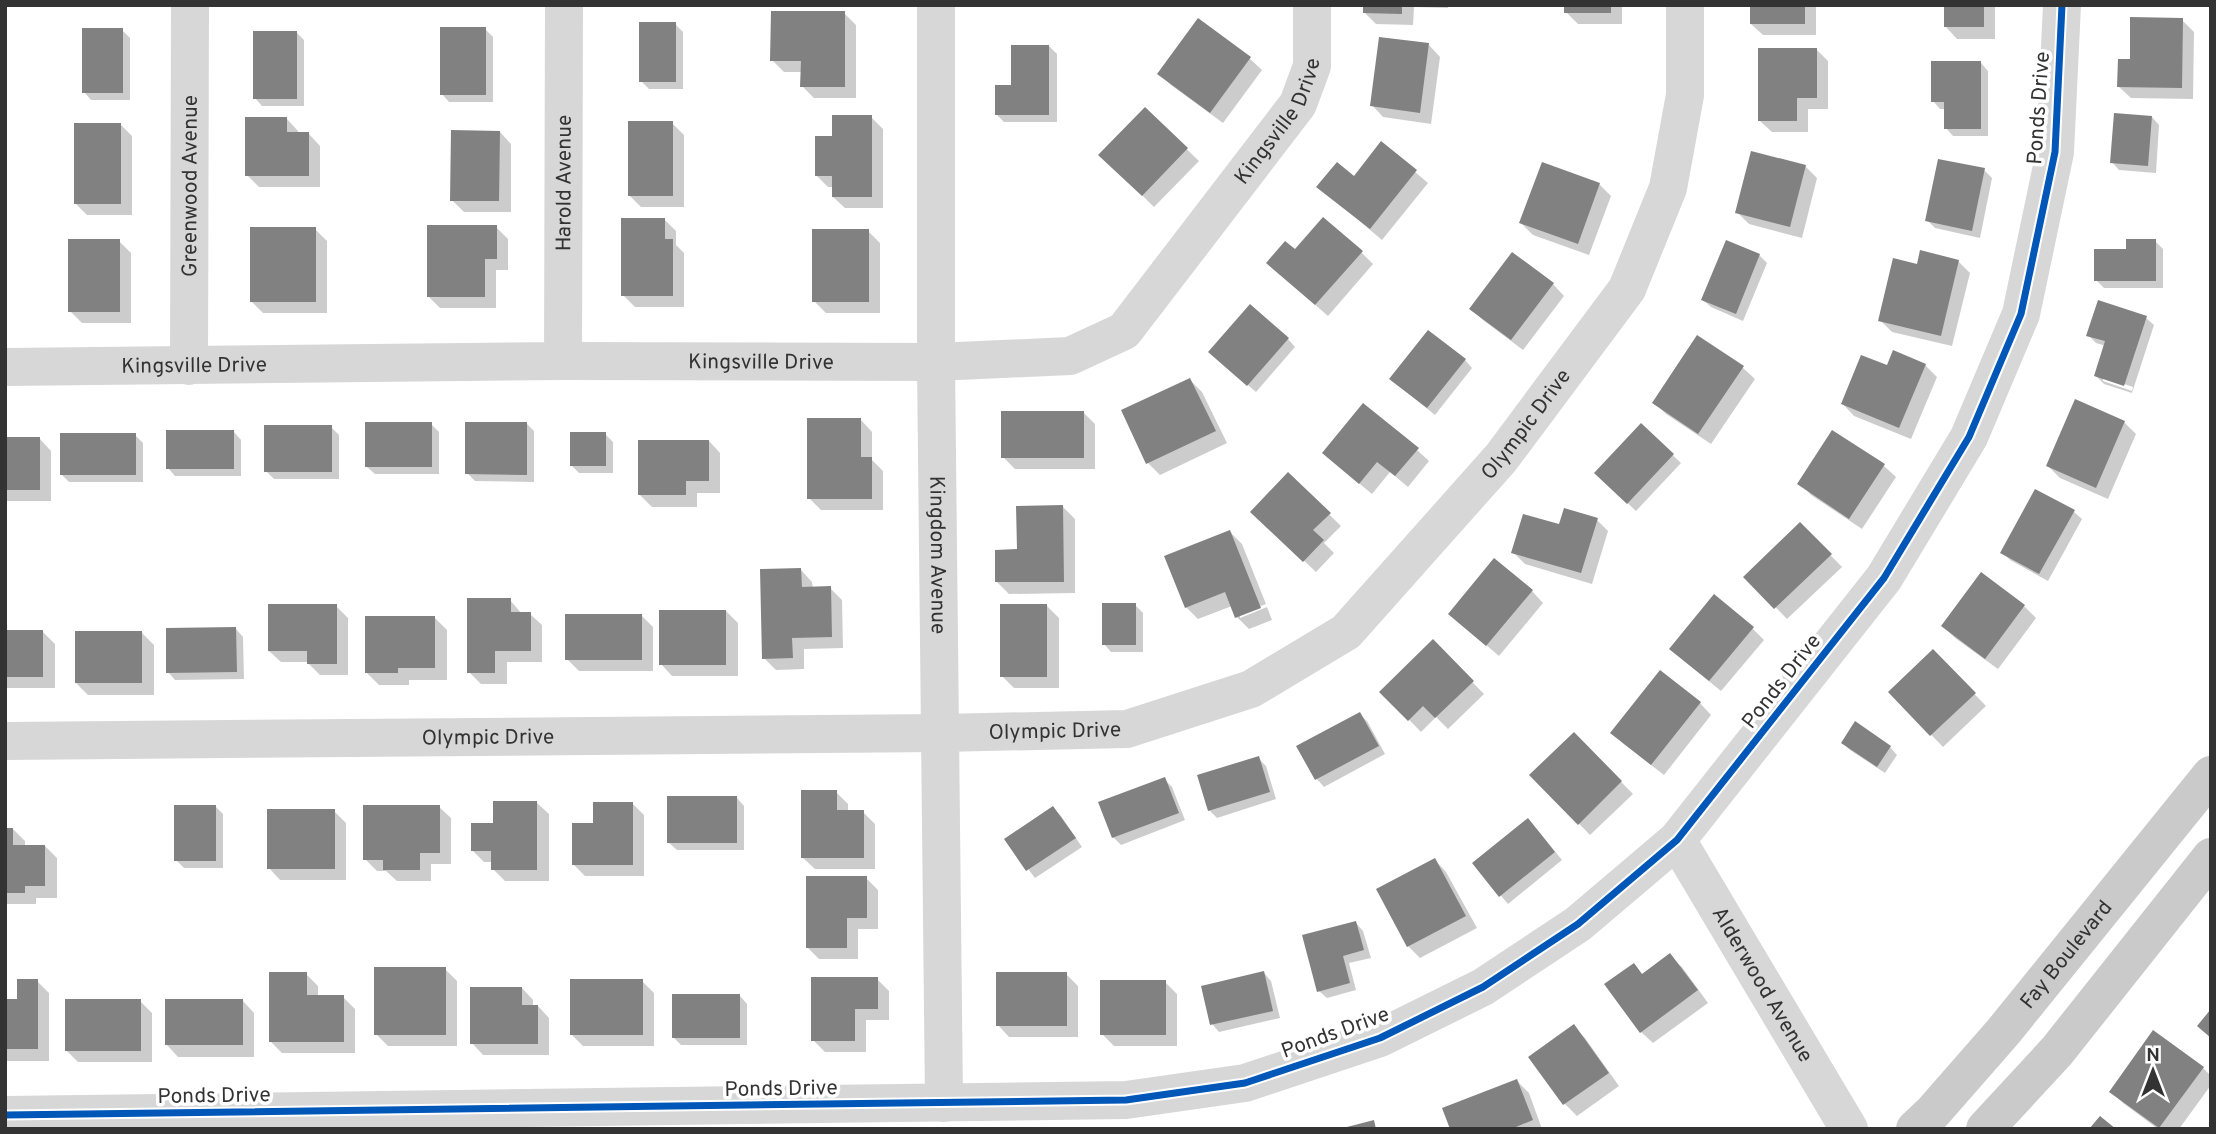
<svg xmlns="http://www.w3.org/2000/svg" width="2216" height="1134" viewBox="0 0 2216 1134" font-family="Overpass,sans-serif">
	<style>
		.shadow { fill: #0003; fill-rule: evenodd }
		.building { fill: #818181 }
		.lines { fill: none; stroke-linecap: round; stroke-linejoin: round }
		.minor { stroke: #d7d7d7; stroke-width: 38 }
		.major { stroke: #cacaca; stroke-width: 38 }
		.cycleway-casing { stroke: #fff; stroke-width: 11 }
		.cycleway { stroke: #0057b8; stroke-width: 7 }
		.labels { text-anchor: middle; stroke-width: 7; stroke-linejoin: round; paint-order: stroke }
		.street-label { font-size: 21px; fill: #333; stroke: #fff }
	</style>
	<rect width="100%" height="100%" fill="#fff"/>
	<!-- shadow -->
	<path class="shadow" d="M1364,5H1448V8L1414,7L1413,25L1376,24L1364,12Z
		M1566,5H1622V24H1578L1566,12Z
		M1751,5H1816V35H1763L1751,24Z
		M1946,5H1995V39H1957L1946,27Z
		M844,13L856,25V98H814L802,86V72H784L772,60Z
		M1198,20L1250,59L1262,70L1223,123L1171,85L1159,73Z
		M2182,20L2194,32L2193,99L2131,98L2119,87L2131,61Z
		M675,24L683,32V89H649L641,81Z
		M485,29L493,37V102H449L442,94Z
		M122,30L130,38V100H91L84,92Z
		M296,32L304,40V106H262L255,98Z
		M1429,45L1440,57L1431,124L1383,117L1372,105Z
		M1049,46L1057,54V122H1004L996,114L1013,87Z
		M1817,50L1828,61V109H1808V132H1772L1760,121Z
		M1981,63L1988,71V136H1953L1946,128V109H1940L1933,101Z
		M1145,109L1199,161L1154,207L1101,155Z
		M871,117L883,129V208H845L833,197V187H828L816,175L833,138Z
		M2152,117L2159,125L2156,173L2119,170L2112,162Z
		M287,119L298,131V134H309L320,146V187H259L247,175Z
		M672,123L684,135V207H641L629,195Z
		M120,124L132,136V215H87L75,203Z
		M500,132L511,144V212H464L452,200Z
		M1382,144L1428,183L1382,240L1319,187L1354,178Z
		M1805,166L1817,178L1802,238L1749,224L1737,212Z
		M1984,170L1992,178L1980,238L1935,228L1927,220Z
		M1599,184L1611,196L1589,255L1533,235L1521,223Z
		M664,219L676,231V245L684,253V307H635L623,295Z
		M496,227L508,239V270H496V308H440L428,296Z
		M315,229L327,241V313H263L251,301Z
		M868,231L880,243V313H826L814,301Z
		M119,241L131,253V323H82L70,311Z
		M2155,241L2163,249V288H2104L2096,280L2127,251Z
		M1295,252H1361L1373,264L1328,316L1280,274Z
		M1759,255L1767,263L1743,321L1711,307L1703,300Z
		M1958,261L1970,273L1952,346L1892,332L1880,320L1918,266Z
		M1553,284L1564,296L1523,350L1483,320L1471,309Z
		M2146,318L2154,325L2132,393L2104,384L2096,376L2106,346L2096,343L2088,335ZM2103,377L2133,387L2132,391L2103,381Z
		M1698,337L1743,368L1755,379L1711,444L1666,414L1654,402Z
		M1288,339L1295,347L1256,392L1218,359Z
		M1465,360L1472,368L1435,415L1399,386Z
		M1925,365L1937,377L1911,439L1854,416L1843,404L1888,368Z
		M1190,380L1202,392L1227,443L1160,475L1148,463Z
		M1083,412L1095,424V469H1015L1003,457Z
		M861,420L872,432V460L883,471V510H821L809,498Z
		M2124,422L2136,434L2108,499L2060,478L2048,466Z
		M526,423L534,431V482L475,481L467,473Z
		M431,424L439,432V474H375L367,467Z
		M1641,425L1681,463L1636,511L1596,473Z
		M331,427L339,435V479H274L266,471Z
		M234,432L241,440V476H175L168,468Z
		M1833,433L1884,466L1896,477L1862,529L1811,495L1800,483Z
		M605,434L613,442V473H579L571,465Z
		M135,435L143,443V482H69L61,474Z
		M5,439H40L51,451V501H5Z
		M709,441L720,453V493H697V507H652L640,495Z
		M1417,450L1429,461L1408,487L1390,472L1372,494L1336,464Z
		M1289,475L1341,526L1324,543L1334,553L1316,572L1253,512Z
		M2036,491L2074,512L2082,519L2048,581L2010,560L2002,552Z
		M1063,507L1075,519V593L1009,594L997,582Z
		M1597,520L1608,531L1592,584L1525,564L1513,552L1560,526Z
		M1800,524L1842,567L1787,619L1746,577Z
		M1230,532L1242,544L1266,604L1240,614V618L1267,607L1272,620L1249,629L1237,617L1232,606L1198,619L1186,607Z
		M801,570L812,582L813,588H830L842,600L843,648L804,649V669L776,670L764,658Z
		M1981,574L2024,606L2036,618L1998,669L1955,638L1943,626Z
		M1532,591L1543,603L1499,656L1450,614Z
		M510,600L522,614H530L542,625V662H507V684H481L469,672Z
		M1135,605L1143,613V652H1111L1104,644Z
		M336,606L348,618V675H320L307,662H281L269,651Z
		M1047,606L1059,618V688H1014L1002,676Z
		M726,611L738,623V676H672L661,664Z
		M641,615L653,627V671H579L567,659Z
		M435,618L447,630V680H409V685H379L367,673Z
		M1752,628L1764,640L1721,691L1683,660Z
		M236,629L243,637L244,679L175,680L168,672Z
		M5,632H43L55,644V688H5Z
		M142,633L154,645V695H88L76,683Z
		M1433,642L1484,694L1448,729L1436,717L1421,732L1382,692Z
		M1933,651L1986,706L1943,747L1890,692Z
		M1700,703L1711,715L1664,775L1624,744L1613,733Z
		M1359,714L1367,721L1385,754L1324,787L1317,779L1298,747Z
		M1574,734L1633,794L1590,835L1532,775Z
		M1843,743L1890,747L1897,755L1885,773L1850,750Z
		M1258,758L1266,766L1276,799L1217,818L1209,810Z
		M1164,779L1172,787L1185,820L1121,845L1113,837Z
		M836,792L848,804V812H863L875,824V869H815L803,858Z
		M737,798L744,806V850H677L669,843Z
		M537,803L549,814V881H505L493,869V862H484L472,850L495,825Z
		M632,803L644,815V876H585L573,864L595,825Z
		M216,807L223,814V868H184L176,860Z
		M439,807L451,818V864H431V881H397L386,871H377L365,859Z
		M1053,808L1061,816L1082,847L1035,878L1006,840Z
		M334,811L346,823V880H280L269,868Z
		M1536,828L1562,860L1508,904L1474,864Z
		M5,829H13L25,841V846H45L57,858V898H36V904H5Z
		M1435,860L1446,872L1477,928L1420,958L1408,946Z
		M866,878L878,890V929H858V959H819L807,947Z
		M1356,923L1363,931L1371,958L1349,963L1356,990L1327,998L1319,991Z
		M1670,956L1682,967L1708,1003L1653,1043L1641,1032L1633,965L1643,975Z
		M445,969L457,981V1046H388L376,1034Z
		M1264,973L1271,981L1280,1018L1219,1032L1212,1024Z
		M306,974L318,986V997H343L355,1009V1053H282L271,1042Z
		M1066,974L1078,986V1037H1009L998,1025Z
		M877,979L889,991V1020H866V1052H825L813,1040Z
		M37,981L49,993V1061H5V1001H19Z
		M642,981L654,993V1046H583L571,1034Z
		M1165,982L1177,994V1046H1114L1102,1034Z
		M522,988L533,1000V1006H538L549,1018V1055H483L472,1043Z
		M740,996L747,1004V1045H681L673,1037Z
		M140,1001L152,1013V1062H78L66,1050Z
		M243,1001L254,1013V1057H178L167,1045Z
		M1573,1026L1585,1038L1619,1086L1577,1116L1565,1104L1531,1057Z
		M2203,1068L2211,1076V1085L2179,1129H2158L2123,1103L2111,1091Z
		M1517,1081L1529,1093L1542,1129H1452Z"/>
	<!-- building -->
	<path class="building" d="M1363,5H1402V14L1363,13Z
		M1564,5H1611V13H1564Z
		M1750,5H1805V24H1750Z
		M1944,5H1984V27H1944Z
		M771,11H845V87H800L801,61H770Z
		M2130,17L2183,18L2182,88L2117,87L2118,59H2130Z
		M1198,18L1251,57L1210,113L1157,74Z
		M639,22H676V82H639Z
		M440,27H486V95H440Z
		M82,28H123V93H82Z
		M253,31H297V99H253Z
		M1379,37L1429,43L1420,113L1370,106Z
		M1011,45H1049V115H995V85H1011Z
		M1758,48H1817V98H1797V121H1758Z
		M1931,61H1981V129H1944V102H1931Z
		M1145,107L1188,148L1142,196L1098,155Z
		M2114,113L2152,116L2148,166L2110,163Z
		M832,115H872V197H832V176H815V136H832Z
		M245,117H287V132H309V176H245Z
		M628,121H673V196H628Z
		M74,123H121V204H74Z
		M451,130L500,131L499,201H450Z
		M1381,141L1417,170L1370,229L1316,187L1337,162L1354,176Z
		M1751,151L1806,165L1790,227L1735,213Z
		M1938,159L1985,168L1972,231L1925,221Z
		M1542,162L1600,183L1578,244L1519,223Z
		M1323,217L1363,251L1315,305L1266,263L1285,241L1295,249Z
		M621,218H665V239H673V296H621Z
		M427,225H497V259H485V297H427Z
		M250,227H316V302H250Z
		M812,229H869V302H812Z
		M68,239H120V312H68Z
		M2126,239H2156V281H2094V249H2126Z
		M1726,240L1760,254L1736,314L1701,300Z
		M1920,250L1959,260L1941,336L1878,321L1893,258L1917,264Z
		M1512,252L1554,283L1511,340L1469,309Z
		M2098,300L2147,316L2124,386L2094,376L2105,341L2086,336Z
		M1250,304L1289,338L1247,386L1208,352Z
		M1428,330L1466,359L1427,408L1389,379Z
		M1697,335L1744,366L1698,434L1652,403Z
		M1893,350L1926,364L1899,428L1841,404L1861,355L1887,365Z
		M1190,378L1216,431L1146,464L1121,410Z
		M2075,399L2125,421L2096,488L2046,466Z
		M1363,403L1419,448L1395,476L1377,462L1359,484L1322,453Z
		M1001,411H1084V458H1001Z
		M807,418H861V457H872V499H807Z
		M365,422H432V467H365Z
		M465,422H527V475L465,474Z
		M1641,423L1674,454L1627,504L1594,473Z
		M264,425H332V472H264Z
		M166,430H234V469H166Z
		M1832,430L1885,464L1849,519L1797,484Z
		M570,432H606V466H570Z
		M60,433H136V475H60Z
		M5,437H40V490H5Z
		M638,440H709V481H686V495H638Z
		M1288,472L1331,513L1313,530L1324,540L1303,562L1250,512Z
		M2035,489L2075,510L2039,574L2000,553Z
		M1063,505L1064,582H995V550L1017,549L1016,506Z
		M1564,508L1598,518L1581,573L1511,553L1523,514L1559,524Z
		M1800,522L1832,554L1774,609L1743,577Z
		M1230,530L1261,608L1235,618L1225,592L1185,608L1164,556Z
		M1494,558L1533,590L1486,646L1448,614Z
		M801,568L802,587L831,586L832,637L792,638L793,658L762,659L760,569Z
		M1981,572L2025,605L1985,659L1941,626Z
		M1714,594L1754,627L1709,681L1669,649Z
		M467,598H511V612H531V651H495V673H467Z
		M1102,603H1136V645H1102Z
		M268,604H337V664H307V651H268Z
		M1000,604H1047V677H1000Z
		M659,610H726V665H659Z
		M565,614H642V660H565Z
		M365,616H435V668H398V673H365Z
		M236,627L237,672L166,673V628Z
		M5,630H43V677H5Z
		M75,631H142V683H75Z
		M1433,639L1474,681L1435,718L1423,706L1408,721L1379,692Z
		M1933,649L1976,693L1930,736L1888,692Z
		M1660,670L1701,702L1651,765L1610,733Z
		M1360,712L1379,746L1315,780L1296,746Z
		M1855,721L1891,746L1877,767L1841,743Z
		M1574,732L1622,781L1578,825L1529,775Z
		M1259,756L1270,792L1208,811L1197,775Z
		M1165,777L1179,813L1112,838L1098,802Z
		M801,790H837V810H864V858H801Z
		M667,796H737V843H667Z
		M493,801H537V870H491V851H471V823H493Z
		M593,802H633V865H572V823H593Z
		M174,805H216V861H174Z
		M363,805H440V853H420V870H383V860H363Z
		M1053,806L1076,838L1026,871L1004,839Z
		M267,809H335V869H267Z
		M1528,818L1555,852L1499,897L1472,863Z
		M5,828H13V845H45V886H25V893H5Z
		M1435,858L1466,916L1407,947L1376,889Z
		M806,876H867V918H847V948H806Z
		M1356,921L1364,950L1343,956L1350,983L1317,992L1302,935Z
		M1670,953L1698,990L1640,1033L1604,984L1634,963L1642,974Z
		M374,967H446V1035H374Z
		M1264,971L1273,1011L1210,1025L1201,986Z
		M269,972H307V995H344V1042H269Z
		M996,972H1067V1026H996Z
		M811,977H878V1009H855V1041H811Z
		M17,979H38V1049H5V999H17Z
		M570,979H643V1035H570Z
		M1100,980H1166V1035H1100Z
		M470,987H522V1005H538V1044H470Z
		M672,994H740V1038H672Z
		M65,999H141V1051H65Z
		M165,999H243V1045H165Z
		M2211,1009V1038L2197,1026Z
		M1574,1024L1609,1073L1563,1105L1528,1057Z
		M2153,1030L2204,1067L2159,1128L2109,1092Z
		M1517,1079L1533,1120L1511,1129H1450L1442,1108Z
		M2100,1116L2116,1129H2089Z
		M1374,1120L1376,1129H1343V1128Z"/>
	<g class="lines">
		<!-- minor -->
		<g class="minor">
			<path id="s1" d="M936,5V362L944,1103"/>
			<path id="s2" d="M563,361L564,5"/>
			<path id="s3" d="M189,366L190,5"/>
			<path id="s4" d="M5,367L563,361L936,362L1070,356L1124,331L1298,104L1312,66V5"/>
			<path id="s5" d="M5,741L941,733L1127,729L1251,689L1346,632L1501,458L1627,289L1668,188L1685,95V5"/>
			<path id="s6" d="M1677,840L1849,1129"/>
			<path d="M5,1115L1126,1100L1245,1083L1380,1038L1483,987L1578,924L1677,840L1884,578L1969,437L2021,314L2055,152L2062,5"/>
		</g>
		<!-- major -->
		<g class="major">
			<path id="s7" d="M1915,1129L1933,1112L2003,1032L2211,775"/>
			<path d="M1985,1129L2057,1051L2211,857"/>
		</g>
		<!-- cycleway casing -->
		<g class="cycleway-casing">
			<path id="cycleway" d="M5,1115L1126,1100L1245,1083L1380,1038L1483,987L1578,924L1677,840L1884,578L1969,437L2021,314L2055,152L2062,5"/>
		</g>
		<!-- cycleway -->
		<use href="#cycleway" class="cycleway"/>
	</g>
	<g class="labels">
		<!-- street labels -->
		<g class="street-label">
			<text transform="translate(2038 108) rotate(-86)" y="7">Ponds Drive</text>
			<text dy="7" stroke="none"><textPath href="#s4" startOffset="1386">Kingsville Drive</textPath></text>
			<text dy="7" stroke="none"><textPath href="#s2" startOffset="178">Harold Avenue</textPath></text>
			<text dy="7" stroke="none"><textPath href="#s3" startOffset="180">Greenwood Avenue</textPath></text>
			<text dy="7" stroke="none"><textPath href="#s4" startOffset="756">Kingsville Drive</textPath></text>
			<text dy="7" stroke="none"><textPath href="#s4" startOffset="189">Kingsville Drive</textPath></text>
			<text dy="7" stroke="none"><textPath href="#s5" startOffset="1638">Olympic Drive</textPath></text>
			<text dy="7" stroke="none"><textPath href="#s1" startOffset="550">Kingdom Avenue</textPath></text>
			<text transform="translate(1781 681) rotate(-52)" y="7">Ponds Drive</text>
			<text dy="7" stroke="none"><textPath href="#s5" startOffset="1050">Olympic Drive</textPath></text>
			<text dy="7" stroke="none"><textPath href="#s5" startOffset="483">Olympic Drive</textPath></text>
			<text dy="7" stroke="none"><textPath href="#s7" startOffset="231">Fay Boulevard</textPath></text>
			<text dy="7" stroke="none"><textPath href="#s6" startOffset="168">Alderwood Avenue</textPath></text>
			<text transform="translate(1335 1032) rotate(-20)" y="7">Ponds Drive</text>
			<text transform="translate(781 1088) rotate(-1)" y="7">Ponds Drive</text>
			<text transform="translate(214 1095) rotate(-1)" y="7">Ponds Drive</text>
		</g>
	</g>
	<!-- border -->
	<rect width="2216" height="1134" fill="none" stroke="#333333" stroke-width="14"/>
	<!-- north arrow -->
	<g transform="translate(2153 1071)" stroke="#ffffff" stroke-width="5" paint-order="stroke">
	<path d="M0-5L12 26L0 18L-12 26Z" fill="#333333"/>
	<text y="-10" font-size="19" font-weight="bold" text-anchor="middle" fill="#333333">N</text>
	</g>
</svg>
